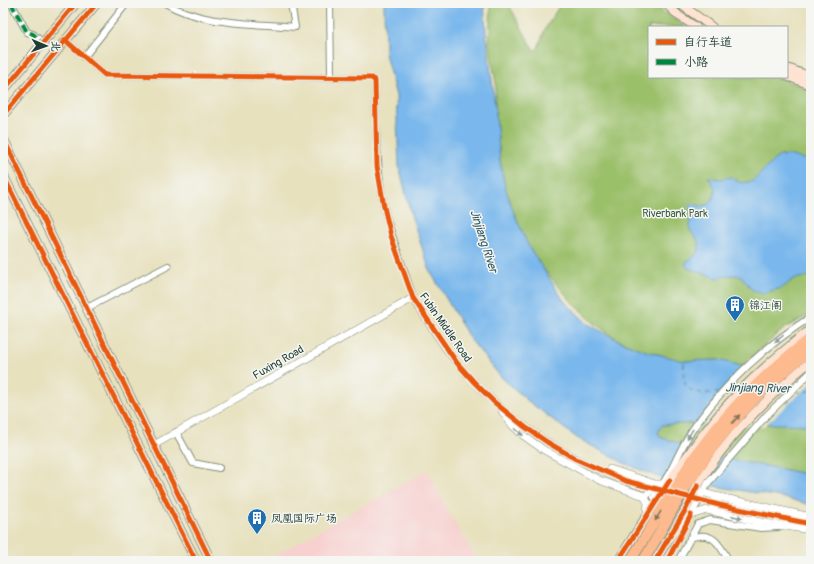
<svg xmlns="http://www.w3.org/2000/svg" width="814" height="564" viewBox="0 0 814 564" font-family="Pangolin,'LXGW WenKai TC',sans-serif">
	<style>
		.built { fill: #f7d0cf }
		.green { fill: #9bc06b; stroke: #5d7e50 }
		.water { fill: #79b7ec; stroke: #4c7a90 }
		.pier { fill: #e7e1be }
		.lines { fill: none; stroke-linecap: round; stroke-linejoin: round }
		.ferry { stroke: #365c62; stroke-width: 1; stroke-dasharray: 5 4; stroke-linecap: butt }
		.tertiary-tunnel { stroke: #bfc0a2; stroke-width: 7; stroke-dasharray: 7 3.5; stroke-linecap: butt }
		.minor-casing { stroke: #838f79; stroke-width: 8 }
		.tertiary-casing { stroke: #838f79; stroke-width: 8 }
		.secondary-casing { stroke: #838f79; stroke-width: 10 }
		.trunk-casing { stroke: #838f79; stroke-width: 12 }
		.minor { stroke: #fff; stroke-width: 6 }
		.tertiary { stroke: #fff; stroke-width: 7 }
		.secondary { stroke: #fee3d2; stroke-width: 8 }
		.trunk { stroke: #fcba8e; stroke-width: 10 }
		.quiet { stroke: #00873e; stroke-width: 4; stroke-dasharray: 8 4; stroke-linecap: butt }
		.cycleway-casing { stroke: #f6f6f2; stroke-width: 8 }
		.cycleway { stroke: #e8590c; stroke-width: 5 }
		.oneway { fill: #8f9e9a }
		.oneway2 { fill: #82755c }
		.labels { text-anchor: middle; stroke-width: 3; stroke-linejoin: round; paint-order: stroke }
		.park-label { font-size: 11px; fill: #3e5e42; stroke: #f6f6f2 }
		.poi-label { font-size: 11px; fill: #1f3d34; stroke: #f6f6f2; text-anchor: start }
		.street-label { font-size: 11px; fill: #1f3d34; stroke: #f6f6f2 }
		.water-label { font-size: 12px; font-style: italic; fill: #365c62; stroke: #f6f6f2 }
	</style>
	<rect width="100%" height="100%" fill="#f6f6f2"/>
	<filter id="ink" filterUnits="userSpaceOnUse"><feTurbulence type="fractalNoise" baseFrequency=".025" numOctaves="2"/><feDisplacementMap in="SourceGraphic" scale="8" xChannelSelector="R" yChannelSelector="G"/><feConvolveMatrix kernelMatrix="1 2 1 2 8 2 1 2 1" color-interpolation-filters="sRGB"/></filter>
	<filter id="wash" filterUnits="userSpaceOnUse"><feTurbulence type="fractalNoise" baseFrequency=".012" numOctaves="4" result="noise"/><feDisplacementMap in="SourceGraphic" scale="16" xChannelSelector="R" yChannelSelector="G"/><feGaussianBlur stdDeviation="0.9" result="paint"/><feColorMatrix in="noise" values="0 0 0 0 0 0 0 0 0 0 0 0 0 0 0 0 0 1.4 0 .05"/><feComposite in="paint" operator="in"/></filter>
	<g filter="url(#wash)">
		<rect width="100%" height="100%" fill="#e7e1be"/>
		<!-- built -->
		<path class="built" d="M427,470L449,514L478,561H265Z"/>
		<!-- green -->
		<path class="green" d="M491,3H508L534,51L538,48L545,29L561,3H650L686,27H649V77H776L811,90V314L785,328L741,366L719,360L684,361L674,359L646,351L620,341L594,323L572,302L540,265L528,245L514,213L505,187L500,161L495,105L496,83L489,44Z
			M712,422L811,425V476C788,469 764,466 741,462C713,456 687,446 660,437L658,432L661,425Z"/>
		<!-- water -->
		<path class="water" d="M384,3H484L486,32L495,105L500,161L505,187L514,213L528,245L564,301L588,324L620,341L646,351L684,361L719,360L741,366L811,365V425L712,422L662,425L658,432L660,437C687,446 713,456 741,462C764,466 788,469 811,476V505L781,497L658,477L624,463L577,438L528,401L500,376L470,339L430,271L412,218L399,166L396,96L385,54Z
			M788,155L811,161V276L794,279L782,288L763,293L752,290L741,276L732,275L718,278L687,268L685,263L698,253C703,235 690,238 690,227C689,224 692,221 692,218C692,213 689,210 689,206L692,204C695,204 699,206 702,206C712,205 715,196 715,188L708,177L721,179L730,177L741,183L753,181L774,160L780,156Z"/>
		<!-- pier -->
		<path class="pier" d="M811,363V384L764,426L712,424L693,426L749,364Z"/>
		<g class="lines">
			<!-- ferry -->
			<path class="ferry" d="M684,363C684,369 683,375 684,380C688,396 706,393 718,393
				M796,392L811,391
				M726,393H732"/>
		</g>
	</g>
	<g filter="url(#ink)">
		<g class="lines">
			<!-- tertiary-tunnel -->
			<path class="tertiary-tunnel" d="M677,494L719,505"/>
			<!-- minor casing -->
			<g class="minor-casing">
				<path id="minor" d="M11,3L27,32L33,34L43,43
					M165,3C202,25 253,23 295,27L291,3
					M330,3L331,77
					M65,40L105,75L372,78L375,81C376,123 376,165 384,207C391,238 404,267 413,298
					M84,57L127,3
					M87,308L168,266
					M176,432L193,463L219,468
					M654,497C660,487 668,477 673,466C680,452 686,438 695,426C726,383 766,345 811,317
					M690,538C712,530 719,543 729,561
					M667,561L708,483L766,416L811,372
					M678,561L698,524L710,520L761,528L778,527"/>
			</g>
			<!-- tertiary casing -->
			<g class="tertiary-casing">
				<path id="tertiary" d="M502,411L513,426L524,436L544,450L599,480L644,496L648,503L647,514
					M154,445L413,298C427,320 441,343 457,363C505,421 572,464 644,487
					M610,469L655,484H662L669,482
					M695,490L715,496L811,517
					M644,496L647,495L651,490L650,484L648,482
					M719,505L811,524
					M716,512C713,508 713,504 715,500L720,497
					M678,525L691,515L707,510L765,523L811,530"/>
			</g>
			<!-- secondary casing -->
			<g class="secondary-casing">
				<path id="secondary" d="M665,3L679,16L696,27
					M679,3L712,27
					M787,68L811,77
					M787,76L811,85
					M3,91L76,3
					M3,115L97,3
					M3,138L211,561
					M3,175L196,561
					M618,561C648,514 677,466 712,423C740,387 775,357 811,329
					M655,561C665,544 677,527 686,509C693,496 698,483 707,471C735,429 772,393 811,361"/>
			</g>
			<!-- trunk casing -->
			<g class="trunk-casing">
				<path id="trunk" d="M630,561C651,529 670,494 691,462C724,414 765,373 811,338
					M643,561C659,536 672,509 688,484C720,432 762,387 811,350"/>
			</g>
			<!-- minor -->
			<use href="#minor" class="minor"/>
			<!-- tertiary -->
			<use href="#tertiary" class="tertiary"/>
			<!-- secondary -->
			<use href="#secondary" class="secondary"/>
			<!-- trunk -->
			<use href="#trunk" class="trunk"/>
			<!-- quiet -->
			<path class="quiet" d="M11,3L27,32L33,34L43,43"/>
			<!-- cycleway casing -->
			<g class="cycleway-casing">
				<path id="cycleway" d="M65,40L105,75L372,78L375,81L377,166L384,207L391,236L413,298L457,363L474,382L494,402L525,427L547,442L576,459L626,481L719,505L811,524
					M3,91L76,3
					M3,115L97,3
					M3,138L211,561
					M3,175L196,561
					M618,561L670,480
					M655,561L686,509L698,485
					M667,561L691,515"/>
			</g>
			<!-- cycleway -->
			<use href="#cycleway" class="cycleway"/>
		</g>
		<!-- one-way arrows -->
		<defs><path id="oneway-solid" d="M-6-.8H1V-3.2L6.5 0L1 3.2V.8H-6Z"/></defs>
		<g class="oneway">
			<use href="#oneway-solid" transform="translate(779 339) rotate(140)"/>
			<use href="#oneway-solid" transform="translate(519 432) rotate(41)"/>
			<use href="#oneway-solid" transform="translate(690 434) rotate(122)"/>
			<use href="#oneway-solid" transform="translate(737 517) rotate(13)"/>
		</g>
		<g class="oneway2">
			<use href="#oneway-solid" transform="translate(736 419) rotate(-49)"/>
			<use href="#oneway-solid" transform="translate(658 516) rotate(121)"/>
		</g>
	</g>
	<!-- icons -->
	<defs>
		<g id="building-pin" transform="scale(1)"><path d="M0 17L-7.5 6A9.5 9.5 0 1 1 7.5 6Z" fill="#1f6fb2" stroke="#f6f6f2"/><path d="M-4-6H4V6H1V3H-1V6H-4ZM-2.5-4.3h1.7v1.8h-1.7ZM.8-4.3h1.7v1.8H.8ZM-2.5-1h1.7V.8h-1.7ZM.8-1h1.7V.8H.8Z" fill="#fff"/></g>
	</defs>
	<g fill-rule="evenodd">
		<use href="#building-pin" x="735" y="305"/>
		<use href="#building-pin" x="257" y="518"/>
	</g>
	<g class="labels">
		<!-- park labels -->
		<g class="park-label">
			<text x="675" y="217">Riverbank Park</text>
		</g>
		<!-- poi labels -->
		<g class="poi-label">
			<text x="749" y="309">锦江阁</text>
			<text x="271" y="522">凤凰国际广场</text>
		</g>
		<!-- street labels -->
		<g class="street-label">
			<text transform="translate(446 327) rotate(55)" y="4">Fubin Middle Road</text>
			<text transform="translate(278 362) rotate(-30)" y="4">Fuxing Road</text>
		</g>
		<!-- water labels -->
		<g class="water-label">
			<text transform="translate(484 241) rotate(72)" y="4">Jinjiang River</text>
			<text transform="translate(758 388) rotate(1)" y="4">Jinjiang River</text>
		</g>
	</g>
	<!-- margin -->
	<rect width="814" height="564" fill="none" stroke="#f6f6f2" stroke-width="16"/>
	<!-- legend -->
	<rect x="648" y="26" width="140" height="52" fill="#f6f6f2" stroke="#a0aca6"/>
	<rect x="656" y="39" width="20" height="6" fill="#e8590c" stroke="#a0aca6"/>
	<text x="684" y="46" font-size="12" fill="#1f3d34">自行车道</text>
	<rect x="656" y="59" width="20" height="6" fill="#00873e" stroke="#a0aca6"/>
	<text x="684" y="66" font-size="12" fill="#1f3d34">小路</text>
	<!-- north arrow -->
	<g transform="translate(46 46) rotate(92)" stroke="#f6f6f2" stroke-width="3" paint-order="stroke">
	<path d="M0-3L7 15L0 10L-7 15Z" fill="#1f3d34"/>
	<text y="-6" font-size="11" font-weight="bold" text-anchor="middle" fill="#1f3d34">北</text>
	</g>
</svg>
